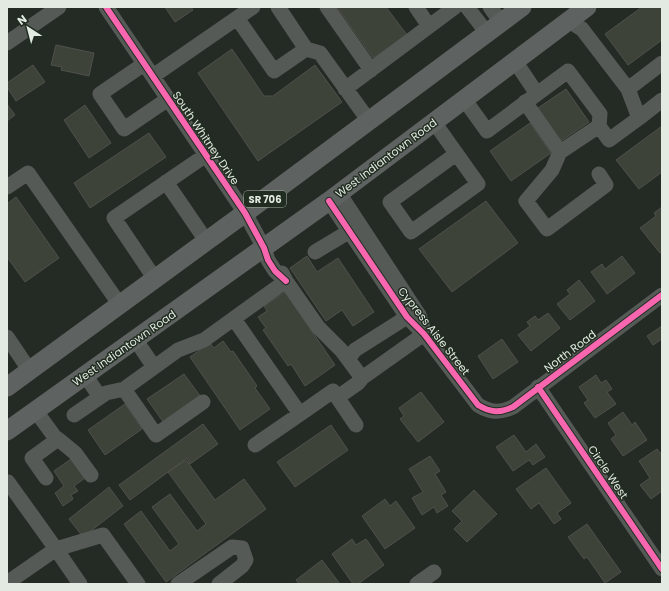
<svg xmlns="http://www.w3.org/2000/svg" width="669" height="591" viewBox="0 0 669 591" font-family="Poppins,sans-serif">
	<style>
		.building { fill: #3e4339; stroke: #4e514c }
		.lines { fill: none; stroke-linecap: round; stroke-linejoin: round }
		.minor { stroke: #565a57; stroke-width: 15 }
		.major { stroke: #5e6260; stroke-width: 19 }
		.cycleway-casing { stroke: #212d21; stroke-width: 8 }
		.cycleway { stroke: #f766af; stroke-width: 6 }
		.labels { text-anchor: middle; stroke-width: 3; stroke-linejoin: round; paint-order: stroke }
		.shield { fill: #212d21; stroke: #a8b1a7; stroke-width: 1 }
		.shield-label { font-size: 10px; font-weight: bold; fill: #e2eae1 }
		.street-label { font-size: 11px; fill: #e2eae1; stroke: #212d21 }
	</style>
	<rect width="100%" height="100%" fill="#242a24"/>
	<!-- building -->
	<path class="building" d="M165,7H191L193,10L175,22Z
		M337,7H386L407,35L373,58Z
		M642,7H662V40L628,65L605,34Z
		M56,45L94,53L89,76L61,70L62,67L51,65Z
		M232,49L264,96H273L315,65L342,102L258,161L198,73Z
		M33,65L45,82L16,101L7,87V83Z
		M566,89L589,122L561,141L538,108Z
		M7,104L15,115L7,121Z
		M85,105L111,143L89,158L64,120Z
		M530,123L551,153L511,181L490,151Z
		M662,126V172L639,189L616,160Z
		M149,133L166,157L90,208L74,183Z
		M16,197L59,258L25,282L7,257V204Z
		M486,201L518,243L452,292L419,249Z
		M662,207V252L660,253L640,228L656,216L654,213Z
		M307,256L317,272L338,258L374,312L353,326L342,310L326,321L290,268Z
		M622,256L635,273L607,294L591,272L602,264L605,269Z
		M579,280L595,301L570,320L557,304L570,294L567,290Z
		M285,292L335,365L305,386L291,364L288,366L263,330L266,328L258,317L267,311L264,306Z
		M548,313L560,328L531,351L518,335L530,326L527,322L535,316L538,320Z
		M662,326V339L653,345L647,336Z
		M502,339L518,362L493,379L478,356Z
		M223,341L231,352L233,351L257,386L255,388L270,409L240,430L190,357L210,343L214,348Z
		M184,374L201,397L164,423L147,399Z
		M596,375L601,383L606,380L612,389L607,392L616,404L595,418L584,403L588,400L579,387Z
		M421,392L444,422L418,442L400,419L404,416L399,408Z
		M125,404L142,429L105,455L88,430Z
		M623,412L632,425L635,422L647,440L623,456L611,439L616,435L608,423Z
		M203,424L218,444L190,464L187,458L130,500L119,485Z
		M331,425L348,450L295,487L277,462Z
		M514,435L526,452L536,444L545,457L533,465L529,460L513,471L496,447Z
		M657,449L662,455V491L651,499L640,485L650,478L639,461Z
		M430,456L440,471L435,474L446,492L441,495L448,506L437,513L434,507L422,515L412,498L423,492L409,469Z
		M71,459L85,478L74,486L78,491L71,495L73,499L63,506L55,493L64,486L54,471Z
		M186,460L215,500L244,479L266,509L166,582L124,524L141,511L170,551L179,544L152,507L170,494L197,531L206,524L168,472Z
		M546,468L571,503L557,513L561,519L554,524L539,503L531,509L516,489Z
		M109,487L123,506L83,537L69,519Z
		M474,490L497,514L467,542L454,529L462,521L452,511Z
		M385,499L390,506L396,501L415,528L385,549L362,516Z
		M587,524L621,572L605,583L587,557L584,559L568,537Z
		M352,539L356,545L366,539L384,565L358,584H353L332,554Z
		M322,560L340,584H299L296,580Z"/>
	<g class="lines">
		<!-- minor -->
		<path class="minor" d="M106,7L245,213L264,248L268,260L275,271L286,281
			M278,7L306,49L320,53L369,121
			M327,7L371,70
			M416,7L429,26
			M467,7L487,33
			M490,7L501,22
			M237,18L274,71L306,49
			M7,43L59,7
			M515,61L537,94
			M144,64L100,94L124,129L168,99
			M153,76L253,7
			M345,89L455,7
			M628,89L662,63
			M464,99L487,131L568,71L600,114L599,126L609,140L639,118L628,89L582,29L569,21
			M525,102L560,152L552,170L526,201L547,229L606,185L599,174
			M639,118L662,100
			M434,122L478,184L411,232L390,202L456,154
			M560,152L599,126
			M166,182L207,242
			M7,187L28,173L120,305
			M339,193L419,315L424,331
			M329,201L407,317L424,334L478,405C491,413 500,413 513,407L662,295
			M315,252L350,231
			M282,273L286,281L318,327L342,351L362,378L424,334
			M155,279L114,218L206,155
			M234,319L300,414L333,391L356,425
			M7,337L30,371
			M135,339L154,367
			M348,359L355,350L407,317
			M85,375L100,397
			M538,387L662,569
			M124,389L156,435L203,402
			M338,397L358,383L362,378
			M35,410L57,440
			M74,415L106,393L124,389L178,350L204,340L286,281
			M255,445L300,414
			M46,478L32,458L58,439L75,453L91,475
			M7,583L56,549L8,482
			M80,584L56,549L103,535L138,584
			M178,584L232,547L242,548L246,560L242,566L219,584
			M417,584L434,572"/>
		<!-- major -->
		<path class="major" d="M7,387L245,213L522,7
			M7,431L329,201L587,7"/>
		<!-- cycleway casing -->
		<g class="cycleway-casing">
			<path id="cycleway" d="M106,7L245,213L264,248L268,260L275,271L286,281
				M329,201L407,317L424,334L478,405C491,413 500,413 513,407L662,295
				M538,387L662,569"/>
		</g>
		<!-- cycleway -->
		<use href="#cycleway" class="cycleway"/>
	</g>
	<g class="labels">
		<!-- shield labels -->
		<rect class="shield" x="244" y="191" width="42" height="16" rx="3"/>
		<g class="shield-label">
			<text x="265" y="203">SR 706</text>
		</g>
		<!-- street labels -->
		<g class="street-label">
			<text transform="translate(206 138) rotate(56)" y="4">South Whitney Drive</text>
			<text transform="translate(386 158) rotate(-37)" y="4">West Indiantown Road</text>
			<text transform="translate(434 331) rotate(52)" y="4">Cypress Aisle Street</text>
			<text transform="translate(124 348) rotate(-35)" y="4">West Indiantown Road</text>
			<text transform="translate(570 351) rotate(-37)" y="4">North Road</text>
			<text transform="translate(608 472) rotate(56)" y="4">Circle West</text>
		</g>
	</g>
	<!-- border -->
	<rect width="669" height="591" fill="none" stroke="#e2eae1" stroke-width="16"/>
	<!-- north arrow -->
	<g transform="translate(28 28) rotate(324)" stroke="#212d21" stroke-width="3" paint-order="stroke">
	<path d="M0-3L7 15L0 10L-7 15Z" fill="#e2eae1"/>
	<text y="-6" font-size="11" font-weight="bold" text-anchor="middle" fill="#e2eae1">N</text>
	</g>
</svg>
